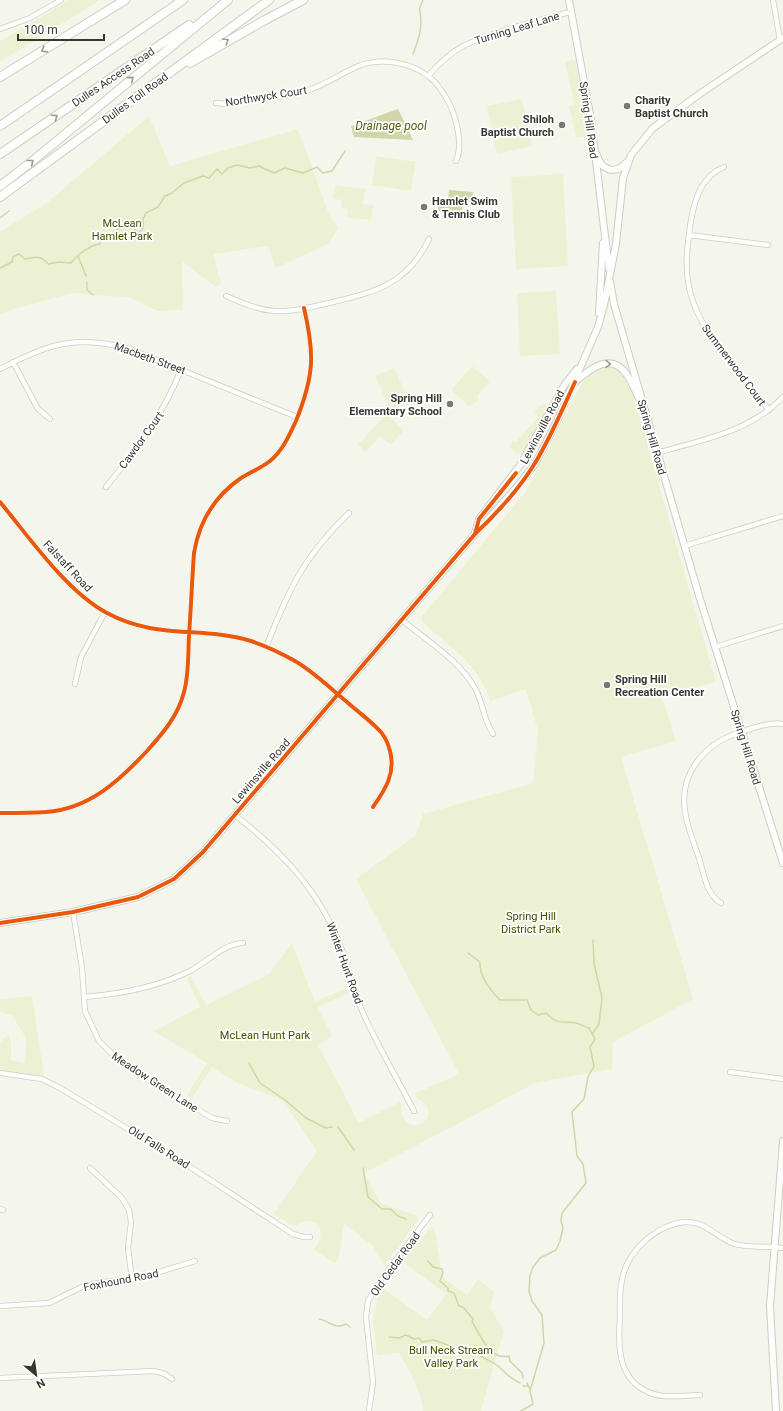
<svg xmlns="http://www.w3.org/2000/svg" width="783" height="1411" viewBox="0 0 783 1411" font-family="Roboto,sans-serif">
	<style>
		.green { fill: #edf1d3 }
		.water { fill: #d0d6aa }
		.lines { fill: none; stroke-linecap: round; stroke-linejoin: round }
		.stream { stroke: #d0d6aa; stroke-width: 1.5 }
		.minor-casing { stroke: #cccec6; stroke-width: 6 }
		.secondary-casing { stroke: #cccec6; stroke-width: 8 }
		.motorway-casing { stroke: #cccec6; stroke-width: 10 }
		.minor { stroke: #fdfefc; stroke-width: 4.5 }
		.secondary { stroke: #fdfefc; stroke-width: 6 }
		.motorway { stroke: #fdfefc; stroke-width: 8 }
		.cycleway-casing { stroke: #fff; stroke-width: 6 }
		.cycleway { stroke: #e8590c; stroke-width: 4 }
		.oneway { stroke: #9a9a96 }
		.poi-dot { fill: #787a72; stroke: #fff; stroke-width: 1.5 }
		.labels { text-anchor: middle; stroke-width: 3.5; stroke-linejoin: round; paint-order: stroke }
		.street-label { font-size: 11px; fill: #363730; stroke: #fff }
		.poi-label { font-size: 11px; font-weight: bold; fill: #363730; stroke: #fff; text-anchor: start }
		.park-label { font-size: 11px; fill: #464b02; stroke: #fff }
		.water-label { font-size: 12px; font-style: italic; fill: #565b1a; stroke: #fff }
	</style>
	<rect width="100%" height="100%" fill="#f4f6ec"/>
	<!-- green -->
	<path class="green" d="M70,0H100L0,62V41Z
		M575,60L590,135L576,138L569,106L574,104L565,62Z
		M522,99L532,146L497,154L487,106Z
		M149,116L170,166L298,129L330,217L339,228L328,244L276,268L268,246L213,254L221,283L216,287L182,261L183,310L157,311L131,298L72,293L14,309L0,315V232L48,202Z
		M376,156L416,162L411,191L372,185Z
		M563,174L568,266L516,269L511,177Z
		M335,185L365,189L363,204L373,205L371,220L347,217L348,209L341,208L342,200L333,199Z
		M556,291L560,354L520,356L517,293Z
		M472,366L490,381L477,396L479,398L470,407L451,390Z
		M601,366C615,366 620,371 629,381L716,682L662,697L676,741L621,757L693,999L613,1042L612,1069L535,1083L364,1173L380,1203L418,1216V1220L384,1266L372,1245L344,1224L339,1257L335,1263L313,1249C324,1242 324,1222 308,1221C302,1221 298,1226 293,1226L274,1214L317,1151L282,1100L238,1083L212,1067L192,1098L187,1095L207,1063L154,1031L200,1007L187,978L191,976L206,1005L269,974L292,943L315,1002L346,988L348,993L318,1007L332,1037L318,1045L359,1123L400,1102C402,1106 401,1111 402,1115C406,1128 422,1128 428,1117C431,1103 421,1103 414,1094L459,1074L356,879L416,835L423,814L533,783L538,731L526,689L490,701C479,665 451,647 424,624L421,618L526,491L581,385L592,371Z
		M394,368L410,402L391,411L375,376Z
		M542,404H547L549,407L527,449L521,453H516L509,447L513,440L516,442L538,417L534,413Z
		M386,414L404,430L391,445L380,436L366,452L358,445Z
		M32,996L44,1076L0,1070V1042L8,1035L11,1041V1060L25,1063L26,1038L12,1015L0,1012V999Z
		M431,1227H434L443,1278L467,1295L478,1279L494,1291L490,1308L504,1331L481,1411H423C422,1390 409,1371 399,1353L377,1355C374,1329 369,1312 383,1288L427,1320L446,1294L403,1262Z"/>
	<!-- water -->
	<path class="water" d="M398,109L413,140L354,137L351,126Z
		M449,190L473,192L472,204H462V213L438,211V201L448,202Z"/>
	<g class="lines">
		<!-- stream -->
		<path class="stream" d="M413,54C417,44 421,33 421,22C421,10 417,13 423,0
			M0,218L9,211
			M78,256L86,276
			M0,268L12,262L13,257L19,254L25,259C36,257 41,255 48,264L59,262L71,263C77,255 90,245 100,244V238L104,234L109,236L118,229L126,228L130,221L136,225L135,230L138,233L143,229V219L146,213L158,207L165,196L172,193L184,183L203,176L209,178L217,169L222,174L228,168L237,165L250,168L259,166L274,173L285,168L303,173L317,167L323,173L332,171L345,151
			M87,282V290L93,295
			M468,953L480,962C479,976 490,990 500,1000H527L531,1010L538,1015L546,1013C558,1025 562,1021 576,1023C581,1024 585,1027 589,1028L595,1039L590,1047L594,1066L588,1077L584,1099L572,1112L577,1156L583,1164L586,1183L562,1213L561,1221L563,1228L560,1241L556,1250L540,1258L533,1267L530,1275L529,1291L532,1301L542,1315L544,1343L530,1391L533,1404L521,1411
			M592,1034L599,1024L602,998L594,963L593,940
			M249,1063L260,1083L285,1100L306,1118L326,1128L332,1127
			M338,1127L354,1150
			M363,1168L368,1197L382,1209H391L398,1216L406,1219
			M428,1261L433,1267L442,1269L443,1273L440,1281L448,1288V1291L454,1293L459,1306L463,1307L473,1319L472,1322C480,1334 489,1361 509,1356L510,1361L522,1373L523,1378
			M319,1319C330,1321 335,1330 346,1324L350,1327
			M389,1337L399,1338L406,1335L414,1339L419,1338L422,1342L434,1340L453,1347
			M460,1346L465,1350L472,1349C478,1357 489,1359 498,1366C507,1374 508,1377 520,1383
			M527,1383L530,1390
			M523,1386H529"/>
		<!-- minor casing -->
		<g class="minor-casing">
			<path id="minor" d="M773,0L780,40
				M0,29L30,18L61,0
				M428,76C455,45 471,41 509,29C529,23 549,17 571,12
				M216,103L227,104C254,99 282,98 309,90C327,84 343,72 361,65C382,58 410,62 428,76C437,82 445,95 450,105C457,120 463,146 456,161
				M724,167C702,176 695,198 691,220C688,242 684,265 689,287C697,331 742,375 769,410
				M689,235L768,245
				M226,296C242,303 258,310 275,311C294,312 311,307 329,303C375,292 407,285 429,239
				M13,362L38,409L50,419
				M0,369C49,344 75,334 130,349L297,417
				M657,453C701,440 750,432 783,397
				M106,487C139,446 161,418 181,370
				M0,502C29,537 67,592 107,613C157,640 201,626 251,641C266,646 281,653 295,661C314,672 330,688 347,702C357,711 368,719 377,728C384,734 388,743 390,751C396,773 385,790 373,807
				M684,546L783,516
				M402,620C426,640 459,660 475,688C483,702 483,719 493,734
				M266,647C289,589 303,557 349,513
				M715,647L783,626
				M75,684L81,657L105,612
				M0,813C15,813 31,813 46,812C89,809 119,781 147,751C163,733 178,716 184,692C189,674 188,654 189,635C191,608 192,580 194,553C199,522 215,496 241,478C251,472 261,468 270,461C283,450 289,436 296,421C314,376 315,355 304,308
				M235,815C281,851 319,890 340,945C348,965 352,986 360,1006C375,1042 396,1076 414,1111
				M721,903C706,894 704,874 699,858C694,843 687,827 685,811C679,773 705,744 738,733C753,728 768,722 783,724
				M73,912L82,968L85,1011L99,1041L121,1063L163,1089L212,1118L227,1121
				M84,997C121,994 159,987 192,970C208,961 224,944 243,943
				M730,1072L783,1079
				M0,1073L42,1079L60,1088L181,1161L293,1234L304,1237H310
				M90,1168L122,1198L129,1210L131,1222L128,1248L132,1279
				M0,1209L3,1210
				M0,1306L49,1303L86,1285L146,1276L195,1261
				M0,1378L154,1371L165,1374L172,1379
				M700,1395C682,1395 663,1400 646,1391C617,1377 618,1344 620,1316C620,1304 619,1292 622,1280C627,1251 656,1225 685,1222C705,1221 715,1236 732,1243C747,1249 767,1245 783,1248
				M369,1411L373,1382L366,1317L368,1301L380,1281L430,1215"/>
		</g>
		<!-- secondary casing -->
		<g class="secondary-casing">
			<path id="secondary" d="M569,0L591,120L609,269
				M597,155C601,171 616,175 627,162
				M610,282L614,304L700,599L783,863
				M599,313L603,243
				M575,382C590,369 611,351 627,375C632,382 635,391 639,398
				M475,533L479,519L521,464L565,384L577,369
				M0,923L73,912L138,897L174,879L203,852L475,534L516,488L535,464L557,421L598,327L604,305L616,244L623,178L631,155L653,128L701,93L783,38
				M776,1411L770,1306L783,1141"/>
		</g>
		<!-- motorway casing -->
		<g class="motorway-casing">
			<path id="motorway" d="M190,63L265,20L303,0
				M0,77L125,0
				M0,126L183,0
				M0,154L189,25
				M0,186L30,163L228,0
				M0,197L269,0"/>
		</g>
		<!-- minor -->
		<use href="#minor" class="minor"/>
		<!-- secondary -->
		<use href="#secondary" class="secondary"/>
		<!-- motorway -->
		<use href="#motorway" class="motorway"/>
		<!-- cycleway casing -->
		<g class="cycleway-casing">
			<path id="cycleway" d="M0,502C29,537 67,592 107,613C157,640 201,626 251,641C266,646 281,653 295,661C314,672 330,688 347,702C357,711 368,719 377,728C384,734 388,743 390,751C396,773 385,790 373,807
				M475,534L479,519L516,473
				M0,813C15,813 31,813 46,812C89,809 119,781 147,751C163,733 178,716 184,692C189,674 188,654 189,635C191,608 192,580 194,553C199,522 215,496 241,478C251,472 261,468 270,461C283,450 289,436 296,421C314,376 315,355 304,308
				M0,923L73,912L138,897L174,879L203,852L475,534C497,513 520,488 535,463C551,437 562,410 575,382"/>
		</g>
		<!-- cycleway -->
		<use href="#cycleway" class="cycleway"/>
	</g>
	<!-- one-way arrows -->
	<defs><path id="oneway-chevron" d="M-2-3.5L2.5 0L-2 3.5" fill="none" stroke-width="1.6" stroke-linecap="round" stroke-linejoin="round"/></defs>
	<g class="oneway">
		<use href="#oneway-chevron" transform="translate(226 41) rotate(-31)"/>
		<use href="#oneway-chevron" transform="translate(44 50) rotate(148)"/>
		<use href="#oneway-chevron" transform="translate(131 79) rotate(-40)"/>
		<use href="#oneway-chevron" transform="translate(55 117) rotate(-34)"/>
		<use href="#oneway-chevron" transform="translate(31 162) rotate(-39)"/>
		<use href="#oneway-chevron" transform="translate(608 364) rotate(1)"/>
	</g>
	<!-- markers -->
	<g class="poi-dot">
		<circle cx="627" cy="106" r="4"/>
		<circle cx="562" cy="125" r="4"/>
		<circle cx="424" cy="207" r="4"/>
		<circle cx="450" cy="404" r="4"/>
		<circle cx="607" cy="685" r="4"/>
	</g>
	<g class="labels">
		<!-- street labels -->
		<g class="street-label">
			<text transform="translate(517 28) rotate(-17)" y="4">Turning Leaf Lane</text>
			<text transform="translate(113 77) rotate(-34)" y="4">Dulles Access Road</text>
			<text transform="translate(266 96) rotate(-9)" y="4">Northwyck Court</text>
			<text transform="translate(135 98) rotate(-36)" y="4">Dulles Toll Road</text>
			<text transform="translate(589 120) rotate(82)" y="4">Spring Hill Road</text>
			<text transform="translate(150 358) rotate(20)" y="4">Macbeth Street</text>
			<text transform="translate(734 365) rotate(53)" y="4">Summerwood Court</text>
			<text transform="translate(542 427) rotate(-62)" y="4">Lewinsville Road</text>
			<text transform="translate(652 437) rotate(74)" y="4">Spring Hill Road</text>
			<text transform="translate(141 440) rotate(-54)" y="4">Cawdor Court</text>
			<text transform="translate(68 566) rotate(47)" y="4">Falstaff Road</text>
			<text transform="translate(746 747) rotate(73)" y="4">Spring Hill Road</text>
			<text transform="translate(261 771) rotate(-49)" y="4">Lewinsville Road</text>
			<text transform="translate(345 963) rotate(70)" y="4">Winter Hunt Road</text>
			<text transform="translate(155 1082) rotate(33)" y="4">Meadow Green Lane</text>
			<text transform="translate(159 1147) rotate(32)" y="4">Old Falls Road</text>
			<text transform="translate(395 1264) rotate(-54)" y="4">Old Cedar Road</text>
			<text transform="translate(121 1280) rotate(-11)" y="4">Foxhound Road</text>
		</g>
		<!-- poi labels -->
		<g class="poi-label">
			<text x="635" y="104">Charity<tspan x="635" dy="13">Baptist Church</tspan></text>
			<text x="554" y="123" text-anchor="end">Shiloh<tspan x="554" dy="13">Baptist Church</tspan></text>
			<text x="432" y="205">Hamlet Swim<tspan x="432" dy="13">&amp; Tennis Club</tspan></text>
			<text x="442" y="402" text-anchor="end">Spring Hill<tspan x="442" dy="13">Elementary School</tspan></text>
			<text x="615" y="683">Spring Hill<tspan x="615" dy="13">Recreation Center</tspan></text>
		</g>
		<!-- park labels -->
		<g class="park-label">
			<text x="122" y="227">McLean<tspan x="122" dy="13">Hamlet Park</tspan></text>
			<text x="531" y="920">Spring Hill<tspan x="531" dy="13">District Park</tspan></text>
			<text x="265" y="1039">McLean Hunt Park</text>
			<text x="451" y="1354">Bull Neck Stream<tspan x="451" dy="13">Valley Park</tspan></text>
		</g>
		<!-- water labels -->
		<g class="water-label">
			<text x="391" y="130">Drainage pool</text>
		</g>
	</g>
	<!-- north arrow -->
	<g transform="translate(36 1375) rotate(151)" stroke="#ffffff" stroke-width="3" paint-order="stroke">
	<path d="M0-3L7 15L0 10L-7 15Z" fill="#363730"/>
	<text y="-6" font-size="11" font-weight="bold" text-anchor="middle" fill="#363730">N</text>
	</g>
	<!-- scale -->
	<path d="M18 34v6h86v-6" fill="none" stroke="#363730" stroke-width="2"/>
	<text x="24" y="34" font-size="12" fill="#363730" stroke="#ffffff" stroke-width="3" paint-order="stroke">100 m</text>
</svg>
